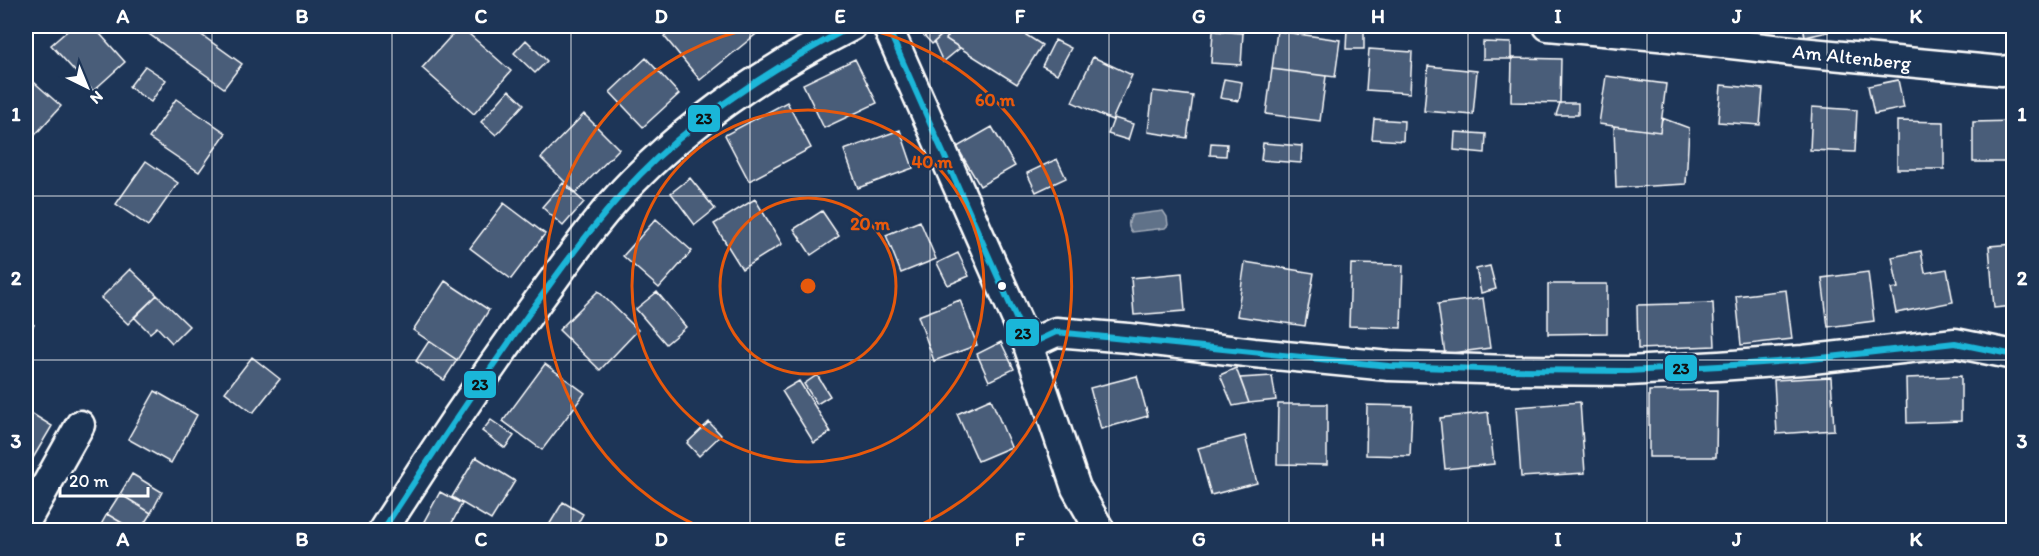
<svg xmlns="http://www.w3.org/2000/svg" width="2039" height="556" viewBox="0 0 2039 556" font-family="Itim,sans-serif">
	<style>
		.water { fill: #617289; stroke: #a0aab8; stroke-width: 1.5 }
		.building { fill: #4a5d79; stroke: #fff; stroke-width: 1.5 }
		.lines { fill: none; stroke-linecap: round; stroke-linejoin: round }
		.minor-casing { stroke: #fff; stroke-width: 33 }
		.minor { stroke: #1d3557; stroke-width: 28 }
		.bus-1-casing { stroke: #1d3557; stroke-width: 10 }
		.bus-1 { stroke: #1ab6d8; stroke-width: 6 }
		.grid { fill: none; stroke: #fff; stroke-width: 1.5; stroke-opacity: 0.55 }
		.ring { fill: none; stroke: #e8590c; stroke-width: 3 }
		.bus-dot { fill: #fff; stroke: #1d3557; stroke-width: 2 }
		.labels { text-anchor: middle; stroke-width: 4.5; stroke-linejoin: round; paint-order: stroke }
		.street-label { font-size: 20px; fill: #fff; stroke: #1d3557 }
		.centre { fill: #e8590c; stroke: #1d3557; stroke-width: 3 }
		.ring-label { font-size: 18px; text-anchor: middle; font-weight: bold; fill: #e8590c; stroke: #1d3557; stroke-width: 4.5; stroke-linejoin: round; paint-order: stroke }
		.line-badge { stroke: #1d3557; stroke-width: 2 }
		.pale-badge-label { font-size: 16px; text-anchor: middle; font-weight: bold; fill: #111 }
		.neatline { fill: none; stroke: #fff; stroke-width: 2 }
		.grid-label { font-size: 20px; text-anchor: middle; font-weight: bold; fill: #fff }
	</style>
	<rect width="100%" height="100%" fill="#1d3557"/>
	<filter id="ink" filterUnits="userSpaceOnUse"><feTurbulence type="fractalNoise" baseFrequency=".0167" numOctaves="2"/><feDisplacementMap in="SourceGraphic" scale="12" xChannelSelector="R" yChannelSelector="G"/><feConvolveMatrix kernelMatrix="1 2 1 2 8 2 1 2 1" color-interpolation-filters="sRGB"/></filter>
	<g filter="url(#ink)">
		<!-- water -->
		<path class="water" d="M1163,211L1167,217L1168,225L1165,228L1132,232C1127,227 1128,221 1132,215Z"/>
		<!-- building -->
		<path class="building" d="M73,26H93L125,62L93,91L51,45Z
			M155,26H189L242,64L224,88L149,34Z
			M460,26L511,71L474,114L422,68Z
			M677,26H766L700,80L664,36Z
			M923,26H950L951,27L932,44L919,30Z
			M955,26H1012L1042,45L1017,84L946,39Z
			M1803,26H1827L1828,32L1805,37Z
			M1882,26H1933L1883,29Z
			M951,27L953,29L946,39L960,48L943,62L934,42Z
			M1364,27V49H1346L1347,28Z
			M1213,31L1243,33L1241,65L1211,63Z
			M1277,31L1340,40L1335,77L1272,69Z
			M526,40L547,61L535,73L514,53Z
			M1055,40L1071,48L1057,74L1042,66Z
			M1483,42L1511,43V59H1483Z
			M1369,49L1412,52L1410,93L1366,90Z
			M1093,57L1132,75L1112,120L1072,102Z
			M646,58L679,94L643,127L610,92Z
			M1512,58L1561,59L1560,103L1511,102Z
			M855,59L877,103L824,128L803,84Z
			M145,66L166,80L151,102L129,87Z
			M1428,66L1477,71L1473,115L1424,111Z
			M1272,69L1326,76L1320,121L1266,114Z
			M27,76L61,106L26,145V77Z
			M1606,76L1666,84L1660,132L1599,124Z
			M1224,79L1242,82L1239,101L1220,98Z
			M1898,80L1904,108L1874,114L1868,86Z
			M1721,85L1763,89L1760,125L1718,122Z
			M509,90L524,104L496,135L481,122Z
			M1153,91L1193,96L1187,138L1148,132Z
			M176,99L226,133L199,172L149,138Z
			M787,102L811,148L749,181L725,135Z
			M1560,103H1578V115H1556Z
			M1812,107L1857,110L1855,152L1810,150Z
			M584,114L619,149L576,193L541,158Z
			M1114,118L1133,124L1128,140L1108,134Z
			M1662,118L1689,128L1686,184L1616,188L1614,126L1660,132Z
			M1374,119L1404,121L1403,141L1372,139Z
			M1897,121L1944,122V169H1897Z
			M2014,121V162H1973V122Z
			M992,127L1015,166L980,186L957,147Z
			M900,130L913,168L858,188L844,150Z
			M1455,132L1486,134L1485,153L1454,150Z
			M1211,143L1227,144L1226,156L1210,155Z
			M1263,143L1302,146L1301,163L1261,160Z
			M1057,159L1066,178L1036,192L1027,173Z
			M146,161L178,183L148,226L116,204Z
			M690,178L715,209L695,225L671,193Z
			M563,183L584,202L563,226L542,207Z
			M755,199L782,244L742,269L714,224Z
			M504,203L545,234L511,279L470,248Z
			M822,211L839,236L811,255L794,229Z
			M656,219L692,251L659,288L623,256Z
			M920,221L936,259L901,273L886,235Z
			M2014,244V306L1994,308L1989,246Z
			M1921,251L1925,273L1947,269L1953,302L1896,313L1891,289L1898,288L1892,257Z
			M958,253L969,276L948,285L937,263Z
			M1245,262L1314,273L1305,326L1237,316Z
			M1351,264L1403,265L1401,328L1349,326Z
			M1490,266L1496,289L1481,293L1476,269Z
			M130,269L157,295L128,324L101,298Z
			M1868,272L1874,321L1828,327L1822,278Z
			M1182,273L1185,311L1134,315L1131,278Z
			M445,281L489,310L457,360L413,330Z
			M1548,284H1607V333L1548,334Z
			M1786,290L1792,339L1741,345L1736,296Z
			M598,291L638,330L600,370L559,330Z
			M657,292L686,327L666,344L636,309Z
			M157,295L189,326L172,343L157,327L150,333L134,317Z
			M1483,298L1490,348L1445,354L1438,304Z
			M960,300L977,345L934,361L918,316Z
			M1713,303L1715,346L1638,349L1637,305Z
			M26,319L34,325L26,335Z
			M429,341L457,360L444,380L416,361Z
			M1001,342L1014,369L989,381L977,354Z
			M252,357L280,379L253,413L225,392Z
			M545,364L585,393L542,450L503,421Z
			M1236,368L1249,403L1233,406L1220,375Z
			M817,375L830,396L817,404L804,384Z
			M1137,376L1148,416L1101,429L1090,388Z
			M1272,376L1276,400L1249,403L1240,378Z
			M1961,376V421L1907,423L1906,378Z
			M1831,377L1834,430L1777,434L1774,380Z
			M799,381L831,432L814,443L782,391Z
			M1717,390L1716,457H1649V391Z
			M155,391L197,415L171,463L128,439Z
			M991,399L1011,447L978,461L957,414Z
			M1580,402L1585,473L1521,477L1516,407Z
			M1278,404H1327V465L1277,464Z
			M1367,405L1412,406L1410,456L1366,455Z
			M26,410L52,426L26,470Z
			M1488,412L1494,464L1445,469L1440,418Z
			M491,420L514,436L505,448L482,431Z
			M709,422L721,435L699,456L687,443Z
			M1245,436L1257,483L1211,495L1198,448Z
			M476,457L515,481L491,520L452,497Z
			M132,474L162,492L151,513L120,494Z
			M440,492L462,504L448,530H428L421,527Z
			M120,494L151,513L140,530H134L107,514Z
			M563,502L583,514L574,530H546Z
			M107,514L134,530H98Z"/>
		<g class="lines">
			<!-- minor casing -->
			<g class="minor-casing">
				<path id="minor" d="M887,26L1028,345L1076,488L1100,530
					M1548,26L1669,37L1800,52L2002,71L2014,69
					M1028,345L1056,332L1128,338L1254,353L1389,366L1509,370L1628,371L1719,366L1803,360L1955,343L2014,355
					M26,521L80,425
					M383,530C432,453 484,376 538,301C569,259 598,216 634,180C697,116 773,66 852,26"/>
			</g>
			<!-- minor -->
			<use href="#minor" class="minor"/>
			<!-- bus-1 casing -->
			<g class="bus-1-casing">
				<path id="bus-1" d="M887,26L1028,345L1056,332L1389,366L1509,370L1628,371L1719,366L1803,360L1955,343L2014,355
					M383,530C430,457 478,386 528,315C567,260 607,205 657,158C715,104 782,63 852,26"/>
			</g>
			<!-- bus-1 -->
			<use href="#bus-1" class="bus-1"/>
		</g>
	</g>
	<!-- grid -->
	<path class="grid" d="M212,26V530M392,26V530M571,26V530M750,26V530M930,26V530M1109,26V530M1289,26V530M1468,26V530M1647,26V530M1827,26V530M26,196H2014M26,360H2014"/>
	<!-- distance rings -->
	<g class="ring">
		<circle cx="808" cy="286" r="88"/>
		<circle cx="808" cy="286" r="176"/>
		<path d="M707 530A264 264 0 0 1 764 26M852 26A264 264 0 0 1 909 530"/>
	</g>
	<!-- markers -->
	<circle class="bus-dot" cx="1002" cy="286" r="5"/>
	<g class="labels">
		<!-- street labels -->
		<g class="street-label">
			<text transform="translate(1852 57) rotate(6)" y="7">Am Altenberg</text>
		</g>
	</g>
	<circle cx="808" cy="286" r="9" class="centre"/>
	<g class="ring-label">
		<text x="995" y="106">60 m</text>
		<text x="932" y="168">40 m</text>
		<text x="870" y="230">20 m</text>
	</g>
	<g class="line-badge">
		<rect x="687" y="104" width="34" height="29" rx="6" fill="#1ab6d8"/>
		<rect x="1005" y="318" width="35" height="29" rx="6" fill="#1ab6d8"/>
		<rect x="1664" y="354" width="34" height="28" rx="6" fill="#1ab6d8"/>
		<rect x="463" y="370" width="34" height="29" rx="6" fill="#1ab6d8"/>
	</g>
	<g class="pale-badge-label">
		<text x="704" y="124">23</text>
		<text x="1023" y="339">23</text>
		<text x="1681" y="374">23</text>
		<text x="480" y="390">23</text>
	</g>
	<!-- margin -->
	<rect width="2039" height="556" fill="none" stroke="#1d3557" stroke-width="66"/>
	<!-- north arrow -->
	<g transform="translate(87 87) rotate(137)" stroke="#1d3557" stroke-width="4.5" paint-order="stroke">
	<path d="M0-4.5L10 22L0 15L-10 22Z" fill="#ffffff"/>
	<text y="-9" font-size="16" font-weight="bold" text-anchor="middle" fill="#ffffff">N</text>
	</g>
	<!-- scale -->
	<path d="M60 487v9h88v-9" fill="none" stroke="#ffffff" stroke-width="3"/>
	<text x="69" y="487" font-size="18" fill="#ffffff" stroke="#1d3557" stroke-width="4.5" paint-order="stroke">20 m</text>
	<rect x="33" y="33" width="1973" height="490" class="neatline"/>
	<g class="grid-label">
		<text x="123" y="23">A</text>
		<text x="302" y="23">B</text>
		<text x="481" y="23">C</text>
		<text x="661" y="23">D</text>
		<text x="840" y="23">E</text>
		<text x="1020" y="23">F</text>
		<text x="1199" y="23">G</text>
		<text x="1378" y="23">H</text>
		<text x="1558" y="23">I</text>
		<text x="1737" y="23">J</text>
		<text x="1916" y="23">K</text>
		<text x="16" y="121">1</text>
		<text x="2022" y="121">1</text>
		<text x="16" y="285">2</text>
		<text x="2022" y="285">2</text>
		<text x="16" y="448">3</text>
		<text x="2022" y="448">3</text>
		<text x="123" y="546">A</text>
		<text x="302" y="546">B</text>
		<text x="481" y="546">C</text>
		<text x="661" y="546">D</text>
		<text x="840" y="546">E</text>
		<text x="1020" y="546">F</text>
		<text x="1199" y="546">G</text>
		<text x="1378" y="546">H</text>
		<text x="1558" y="546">I</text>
		<text x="1737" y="546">J</text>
		<text x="1916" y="546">K</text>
	</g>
</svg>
